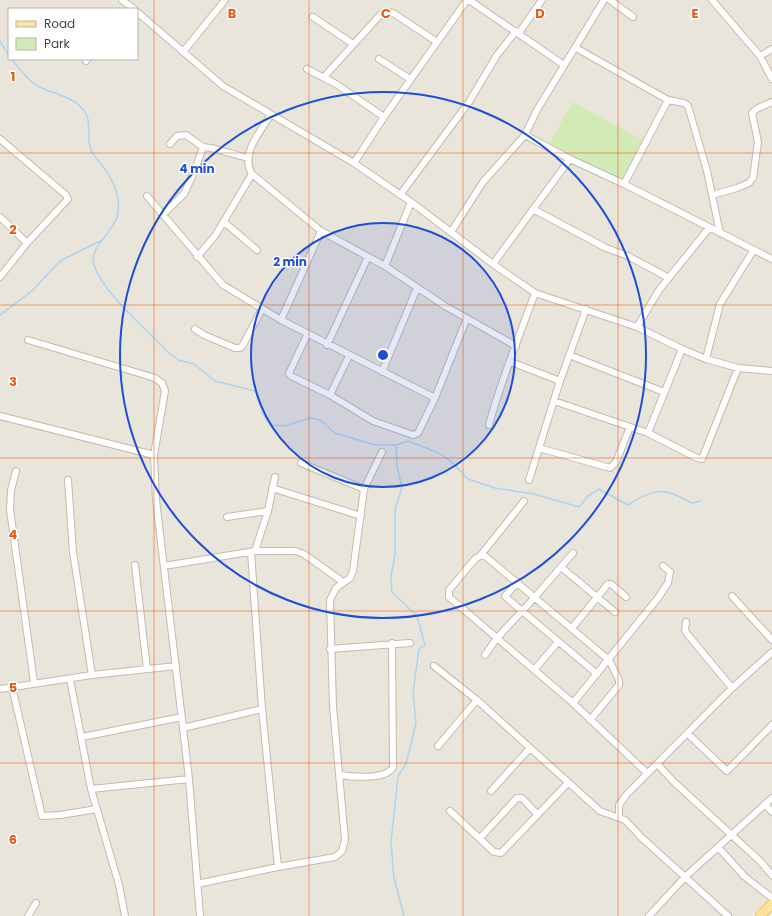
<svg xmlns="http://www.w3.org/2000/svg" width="772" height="916" viewBox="0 0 772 916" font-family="Poppins,sans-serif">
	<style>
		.residential { fill: #eae5da; fill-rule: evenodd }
		.green { fill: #d2eab5 }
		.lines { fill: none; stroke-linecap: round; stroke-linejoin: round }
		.stream { stroke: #a9d4f2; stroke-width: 1.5 }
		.minor-casing { stroke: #c2bbae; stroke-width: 8 }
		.primary-casing { stroke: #e6c16a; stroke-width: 11 }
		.minor { stroke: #fff; stroke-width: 6 }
		.primary { stroke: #ffe39c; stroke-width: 9 }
		.grid { fill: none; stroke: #e8590c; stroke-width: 1; stroke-opacity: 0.55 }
		.ring { fill: none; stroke: #1d4ed8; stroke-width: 2 }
		.grid-label { font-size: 13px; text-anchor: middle; font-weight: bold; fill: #e8590c; stroke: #fff; stroke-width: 3; stroke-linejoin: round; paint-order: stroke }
		.centre { fill: #1d4ed8; stroke: #fff; stroke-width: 2 }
		.ring-label { font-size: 12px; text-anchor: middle; font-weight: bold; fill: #1d4ed8; stroke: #fff; stroke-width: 3; stroke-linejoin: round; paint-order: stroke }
	</style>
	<rect width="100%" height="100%" fill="#f6f3ec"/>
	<!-- residential -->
	<path class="residential" d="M0,0H772V897L751,916H0ZM9,9H137V59H9Z"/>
	<!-- green -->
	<path class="green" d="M572,102L645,141L621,184L549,145Z"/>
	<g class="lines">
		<!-- stream -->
		<path class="stream" d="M0,41L9,56
			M11,59C19,67 27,80 36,85C52,95 79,96 87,116C91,127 86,142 92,152C94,156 98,160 101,164C113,179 122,197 117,217C113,232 88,249 94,265C104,294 146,329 168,352L178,360L194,364L215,381L255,391C261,403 261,415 270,425L285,426L310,418L320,420L335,433L375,445H396L408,441L439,453L452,462L468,479L495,488L534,494L579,507L588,496L599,489L628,505C656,487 664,488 692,503L700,501
			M0,315L32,291L60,261L102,240
			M396,445L397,467L402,487L395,510V555L391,576L392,592L417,616L425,645L419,649L413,693L416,723L406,764L398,776L391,842L394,878L404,916"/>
		<!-- minor casing -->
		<g class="minor-casing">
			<path id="minor" d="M122,0L134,9
				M469,0L564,65
				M610,0L633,17
				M712,0L760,56L772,79
				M137,12L223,86L354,163L411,202L493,264L535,293L637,327L682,349L706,359L738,368L772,371
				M313,17L353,44
				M519,33L542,0
				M576,48L668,100L684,103L688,106L707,171L720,233
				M183,52L225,0
				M760,56L772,49
				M379,59L410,79
				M86,61L87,59
				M307,69L336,84L384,117
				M324,77L381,14L387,12L393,13L437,42
				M270,116C260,132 240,154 252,174L321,231L385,266L445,306L516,346
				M525,135L570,159L624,184L772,259
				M0,139L66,195L68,199L27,243L0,277
				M170,144L177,136L186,135L203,147
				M354,163L384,117L467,0
				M624,184L668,100
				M400,195L469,102L497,55L516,31
				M712,195L737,188L749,183L753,178L758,142L752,113L756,109L772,102
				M147,196L223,285L281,320L435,398
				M533,209L606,248L628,256L669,278
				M162,215L184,194L195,170L203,147C209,146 239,156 248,158
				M0,217L27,243
				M224,222L257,250
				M451,232L483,182L525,135L537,110L604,0
				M197,257L215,236L252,174
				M493,264L570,159
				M385,266L411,202
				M281,320L321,231
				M637,327L659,290L709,228
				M195,329L204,335L235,348H240L243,345L262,309
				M307,335L290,371L289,374L291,376L330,395L373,421L413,435L418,433L435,398L467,318
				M28,340L155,378L162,383L165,391L154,455L156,500L189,779L200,916
				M327,345L368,257
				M569,355L664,392
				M706,359L720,304L753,251
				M511,362L560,381
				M382,372L417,288
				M330,395L349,356
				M554,401L648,433L697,458L702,459L738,368
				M0,416L154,455
				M489,425C501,380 519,337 535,293
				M648,433L682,349
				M539,448L610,468L616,462L630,427
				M16,471L11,490L10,510L34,682
				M68,480L73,552L92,675
				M529,480L560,381L586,309
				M272,488L361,516
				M364,489L382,452
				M227,517L268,511
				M255,551L268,511L275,477
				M251,552L262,709L278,867
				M480,556L524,501
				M135,565L147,669
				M164,566L255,551H295L304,554L343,582
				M561,567L615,612
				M518,582L505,596L508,599L597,674
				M732,596L772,640
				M686,622L685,630L688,635L732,688
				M572,628L608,584H611L626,597
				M330,649L410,643
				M485,655L497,638L535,597L573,553
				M434,666L477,700L600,811L625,820L641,837L728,916
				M534,670L558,642
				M70,679L91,789L119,885L125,916
				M12,687L42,816L60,815L97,809
				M0,689L92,675L176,666
				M573,703L658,598L668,583L670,572L663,566
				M590,720L619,685V680L609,660L485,556H480L475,559L449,590V597L573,703L647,773
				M183,728L262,709
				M688,734L727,771L772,725
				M82,737L182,717
				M438,746L477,700
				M657,764L675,783L760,861L772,875
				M340,775C352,777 387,780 393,767L392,643
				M91,789L189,779
				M491,791L530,748
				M765,804L772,812
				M450,811L494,852L501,853L568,783
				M619,817V805L627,794L732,688L772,652
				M480,838L517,798H522L537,814
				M718,847L744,876L772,898
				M197,884L278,867L335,857L342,851L345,840L333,707L330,600L336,588L350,578L353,571L364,489L301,463
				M28,916L36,903
				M649,916L685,877L772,798"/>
		</g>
		<!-- primary casing -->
		<g class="primary-casing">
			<path id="primary" d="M760,916L772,904"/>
		</g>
		<!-- minor -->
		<use href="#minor" class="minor"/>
		<!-- primary -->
		<use href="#primary" class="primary"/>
	</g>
	<!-- grid -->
	<path class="grid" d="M154,0V916M309,0V916M463,0V916M618,0V916M0,153H772M0,305H772M0,458H772M0,611H772M0,763H772"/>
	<!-- distance rings -->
	<circle cx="383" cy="355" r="132" fill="#1d4ed8" fill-opacity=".12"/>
	<g class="ring">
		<circle cx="383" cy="355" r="132"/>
		<circle cx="383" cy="355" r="263"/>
	</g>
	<g class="grid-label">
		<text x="232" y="18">B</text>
		<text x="386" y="18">C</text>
		<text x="540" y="18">D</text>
		<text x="695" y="18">E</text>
		<text x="13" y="81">1</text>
		<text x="13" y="234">2</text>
		<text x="13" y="386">3</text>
		<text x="13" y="539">4</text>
		<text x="13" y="692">5</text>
		<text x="13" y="844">6</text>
	</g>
	<circle cx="383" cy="355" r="6" class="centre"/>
	<g class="ring-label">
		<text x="197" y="173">4 min</text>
		<text x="290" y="266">2 min</text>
	</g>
	<!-- legend -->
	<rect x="8" y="8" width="130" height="52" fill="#ffffff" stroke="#b7b4b0"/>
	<rect x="16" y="21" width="20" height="6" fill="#ffe39c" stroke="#b7b4b0"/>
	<text x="44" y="28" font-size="12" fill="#4b4439">Road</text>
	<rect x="16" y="38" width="20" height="12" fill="#d2eab5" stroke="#b7b4b0"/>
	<text x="44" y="48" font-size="12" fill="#4b4439">Park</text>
</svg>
